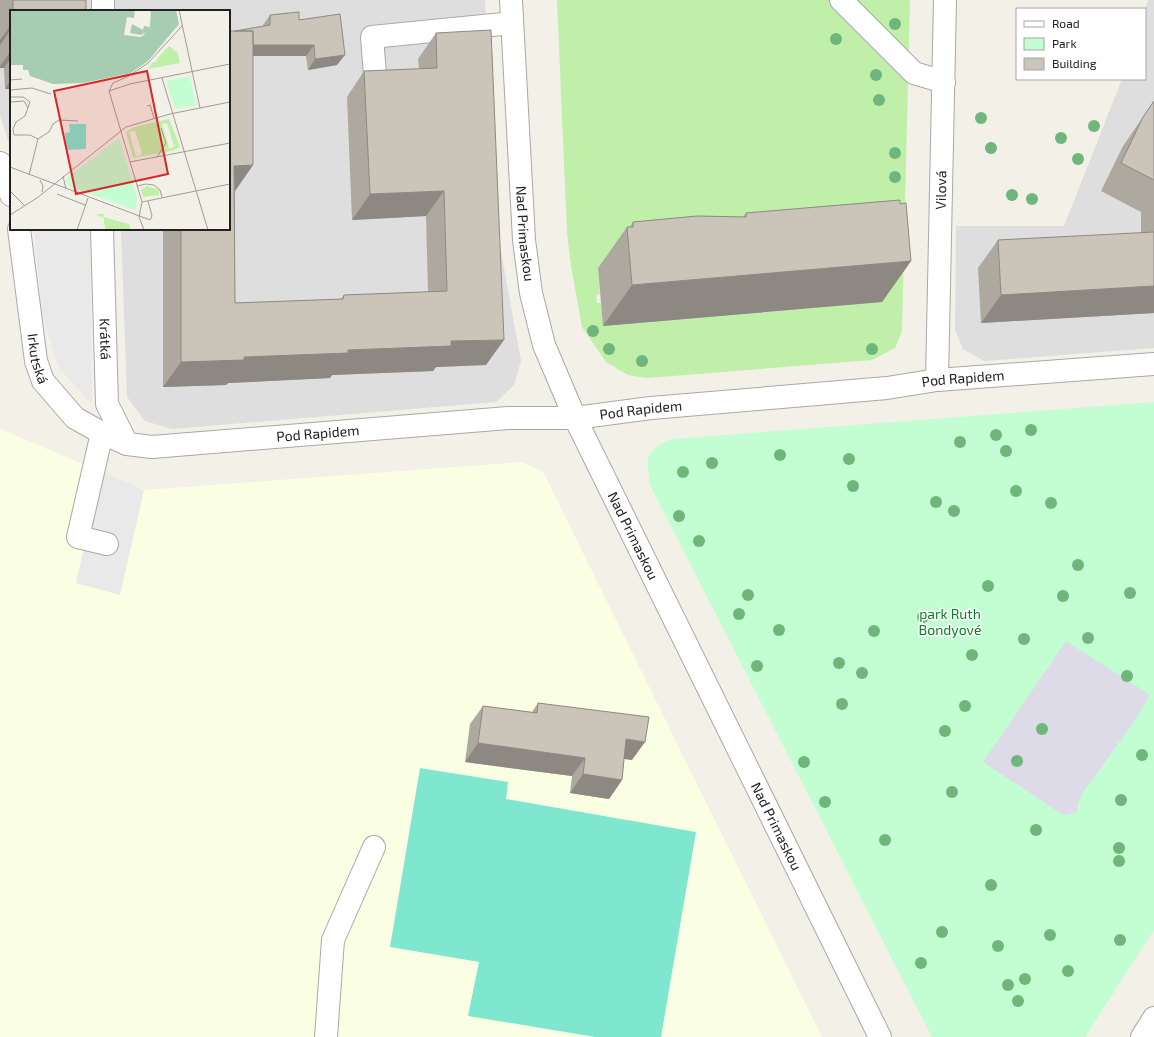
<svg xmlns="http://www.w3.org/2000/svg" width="1154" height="1037" viewBox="0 0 1154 1037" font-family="'Exo 2',sans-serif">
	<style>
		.residential { fill: #dfdede }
		.education { fill: #faffe3 }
		.grass { fill: #c0efa9; fill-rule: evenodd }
		.park { fill: #c2fed1 }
		.pitch { fill: #7fe7d0 }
		.parking { fill: #e9e9e9 }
		.plaza { fill: #dddbe8 }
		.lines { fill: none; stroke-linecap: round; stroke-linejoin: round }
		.minor-casing { stroke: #a8a8a8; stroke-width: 24 }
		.minor { stroke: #fff; stroke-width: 22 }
		.tree { fill: #6fb57c }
		.wall { fill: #aea99f }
		.shaded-wall { fill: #8d8982 }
		.building { fill: #cac4b9; stroke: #8d8982 }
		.labels { text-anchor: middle; stroke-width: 3; stroke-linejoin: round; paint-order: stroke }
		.street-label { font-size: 14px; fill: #212121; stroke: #fff }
		.park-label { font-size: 14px; fill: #038524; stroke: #fff }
		.inset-road { fill: none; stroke: #9e9d98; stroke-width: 1 }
		.view { fill: #d62828; fill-opacity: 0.15; stroke: #d62828; stroke-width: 2 }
		.inset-edge { fill: none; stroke: #212121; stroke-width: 2 }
	</style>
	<rect width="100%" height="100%" fill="#f2f0e7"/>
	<!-- residential -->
	<path class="residential" d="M0,0H485L494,213L521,361L514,385L496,402L172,429L145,421L127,397L121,229H229V11H11V150L0,116Z
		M1148,0H1154V348L984,361L963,349L955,330L956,226H1064L1122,79H1145V9Z"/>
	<!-- education -->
	<path class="education" d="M0,429L144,490L522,462L543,472L822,1037H0Z"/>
	<!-- grass -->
	<path class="grass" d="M557,0H910L902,331L895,348L872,360L647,378L628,375L606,362L582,327L571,266L567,232ZM598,268L882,302L604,326L601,303H597L596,295L600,294Z"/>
	<!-- park -->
	<path class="park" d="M1154,402V930L1085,1037H932L650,485C646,457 644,451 672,439Z"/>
	<!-- pitch -->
	<path class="pitch" d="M420,768L508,782L506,799L696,832L661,1037H595L468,1016L479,962L390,947Z"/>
	<!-- parking -->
	<path class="parking" d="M34,229H90L92,404L59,368L42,315Z
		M101,471L144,490L120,595L76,583Z"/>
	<!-- plaza -->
	<path class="plaza" d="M1066,641L1150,695L1136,719L1084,791L1078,803L1077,812L1063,815L983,762Z"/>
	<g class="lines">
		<!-- minor casing -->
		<g class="minor-casing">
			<g id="minor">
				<path id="s1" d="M511,0L524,240L531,293L544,345L575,418L880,1037"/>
				<path d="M841,0L914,73L944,82"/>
				<path d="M103,11V0"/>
				<path d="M375,75L372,37L512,23"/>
				<path d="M0,163L11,195"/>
				<path id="s2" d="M19,229L36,361L43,381L75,418L102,433L127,444L152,447L508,418H575L651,408L887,388L937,380L1154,364"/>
				<path id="s3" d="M102,229L107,404L127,444"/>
				<path id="s4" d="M937,380L945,0"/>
				<path d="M102,433L78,537L107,544"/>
				<path d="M326,1037L333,940L374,847"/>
				<path d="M1142,1037L1154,1018"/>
			</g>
		</g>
		<!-- minor -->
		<use href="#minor" class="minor"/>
	</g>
	<!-- trees -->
	<g class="tree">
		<circle cx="895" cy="24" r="6"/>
		<circle cx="836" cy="39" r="6"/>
		<circle cx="876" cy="75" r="6"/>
		<circle cx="879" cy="100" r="6"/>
		<circle cx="981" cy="118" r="6"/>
		<circle cx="1094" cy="126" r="6"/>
		<circle cx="1061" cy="138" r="6"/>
		<circle cx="991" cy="148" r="6"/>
		<circle cx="895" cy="153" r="6"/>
		<circle cx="1078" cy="159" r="6"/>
		<circle cx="895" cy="177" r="6"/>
		<circle cx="1012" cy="195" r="6"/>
		<circle cx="1032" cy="199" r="6"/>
		<circle cx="593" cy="331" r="6"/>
		<circle cx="609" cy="349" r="6"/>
		<circle cx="872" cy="349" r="6"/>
		<circle cx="642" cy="361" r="6"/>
		<circle cx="1031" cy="430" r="6"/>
		<circle cx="996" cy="435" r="6"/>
		<circle cx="960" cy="442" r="6"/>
		<circle cx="1006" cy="451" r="6"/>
		<circle cx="780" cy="455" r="6"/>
		<circle cx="849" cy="459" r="6"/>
		<circle cx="712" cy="463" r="6"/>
		<circle cx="683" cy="472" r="6"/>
		<circle cx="853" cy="486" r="6"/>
		<circle cx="1016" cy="491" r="6"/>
		<circle cx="936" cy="502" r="6"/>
		<circle cx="1051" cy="503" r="6"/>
		<circle cx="954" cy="511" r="6"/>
		<circle cx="679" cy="516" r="6"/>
		<circle cx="699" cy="541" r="6"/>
		<circle cx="1078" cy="565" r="6"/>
		<circle cx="988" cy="586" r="6"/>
		<circle cx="1130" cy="593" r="6"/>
		<circle cx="748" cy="595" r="6"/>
		<circle cx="1063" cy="596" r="6"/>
		<circle cx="739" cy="614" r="6"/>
		<circle cx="923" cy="617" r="6"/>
		<circle cx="779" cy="630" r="6"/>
		<circle cx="874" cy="631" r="6"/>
		<circle cx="1088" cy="638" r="6"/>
		<circle cx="1024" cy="639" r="6"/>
		<circle cx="972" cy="655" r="6"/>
		<circle cx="839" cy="663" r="6"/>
		<circle cx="757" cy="666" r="6"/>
		<circle cx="862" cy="673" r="6"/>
		<circle cx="1127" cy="676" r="6"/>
		<circle cx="842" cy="704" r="6"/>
		<circle cx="965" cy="706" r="6"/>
		<circle cx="1042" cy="729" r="6"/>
		<circle cx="945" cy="731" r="6"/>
		<circle cx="1142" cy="755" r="6"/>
		<circle cx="1017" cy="761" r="6"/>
		<circle cx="804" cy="762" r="6"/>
		<circle cx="952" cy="792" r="6"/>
		<circle cx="1121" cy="800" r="6"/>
		<circle cx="825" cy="802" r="6"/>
		<circle cx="1036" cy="830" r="6"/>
		<circle cx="885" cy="840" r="6"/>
		<circle cx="1119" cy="848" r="6"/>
		<circle cx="1119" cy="861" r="6"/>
		<circle cx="991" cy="885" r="6"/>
		<circle cx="942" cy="932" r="6"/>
		<circle cx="1050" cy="935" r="6"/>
		<circle cx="1120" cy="940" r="6"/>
		<circle cx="998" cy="946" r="6"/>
		<circle cx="921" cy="963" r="6"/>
		<circle cx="1068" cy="971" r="6"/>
		<circle cx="1025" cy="979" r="6"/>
		<circle cx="1008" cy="985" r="6"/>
		<circle cx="1018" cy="1001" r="6"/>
	</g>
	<!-- wall -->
	<path class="wall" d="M0,0H86V11H11V89H5L4,68H0Z
		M270,15L299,20L337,65L308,70L306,56H253V165L235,191V303L341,299L344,295L428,292L426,216L352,220L347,97L364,71L419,69L418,59L436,33L486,365L436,367L433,371L332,375L330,378L228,383L226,385L163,387V229H229L235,31L263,26V25Z
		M1154,101V313L981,323L978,268L998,240L1141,233V212L1101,191L1123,146Z
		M746,213L911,261L882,302L603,326L598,268L627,227H630L633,222L743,217Z
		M538,703L632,760L624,759L622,780L609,799L570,793L572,776L465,762L470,724L483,706L532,712Z"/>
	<!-- shaded-wall -->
	<path class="shaded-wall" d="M11,25V29L0,45V40Z
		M235,45H314L306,56H229Z
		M11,51V58L4,68H0V66Z
		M345,55L337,65L308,70L315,59Z
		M11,80V89H5Z
		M253,165L235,191L234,166Z
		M444,191L426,216L352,220L370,194Z
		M911,261L882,302L603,326L632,285Z
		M1154,286V313L981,323L1001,295Z
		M504,340L486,365L436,367L433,371L332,375L330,378L228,383L226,385L163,387L181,362L348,350L451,341Z
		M626,739L645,742L632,760L613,757Z
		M478,743L585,758L572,776L465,762Z
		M583,774L622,780L609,799L570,793Z"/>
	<!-- building -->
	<path class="building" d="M13,0H86V11H13Z
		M299,12V20L340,14L345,55L315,59L314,45H253V31H235L270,25V15Z
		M491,30L504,340L451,341V346L348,350V353L244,357V360L181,362V229H229V31H253V165L234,166L235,303L343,299L344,295L447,291L444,191L370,194L364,71L437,68L436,33Z
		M1154,101V180L1121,163L1143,117Z
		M900,200V204L906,203L911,261L632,285L627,227H633V222L697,216L746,217V213Z
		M1154,232V286L1001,295L998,240Z
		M538,703L649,717L645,742L626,739L622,780L583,774L585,758L478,743L483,706L537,713Z"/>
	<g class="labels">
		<!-- street labels -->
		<g class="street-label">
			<text dy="5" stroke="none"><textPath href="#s4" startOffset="190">Vilová</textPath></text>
			<text dy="5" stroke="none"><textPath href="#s1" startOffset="234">Nad Primaskou</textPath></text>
			<text dy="5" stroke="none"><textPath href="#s3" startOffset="110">Krátká</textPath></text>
			<text dy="5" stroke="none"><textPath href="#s2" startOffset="131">Irkutská</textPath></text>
			<text dy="5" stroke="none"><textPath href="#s2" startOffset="1101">Pod Rapidem</textPath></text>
			<text dy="5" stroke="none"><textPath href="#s2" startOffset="777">Pod Rapidem</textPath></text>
			<text dy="5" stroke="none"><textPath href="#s2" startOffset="453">Pod Rapidem</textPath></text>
			<text dy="5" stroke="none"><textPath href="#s1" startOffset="558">Nad Primaskou</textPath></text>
			<text dy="5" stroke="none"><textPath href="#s1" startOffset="882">Nad Primaskou</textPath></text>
		</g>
		<!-- park labels -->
		<g class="park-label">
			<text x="950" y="619">park Ruth<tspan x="950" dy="16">Bondyové</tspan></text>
		</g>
	</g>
	<!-- overview -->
	<g transform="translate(10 10)">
		<rect width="220" height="220" fill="#f2f0e7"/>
		<path d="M159,36L168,43L170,53L138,59L143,52H147L146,50ZM159,109L170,137L162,141L123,148L116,122L124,117ZM157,113L164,136L162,138H159L152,114ZM121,121H125L132,143L129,146H126L119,122ZM137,176L149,180V185L133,187L131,180ZM85,204H94L93,207L119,214L121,220H95V215H92L94,214V208Z" fill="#c0efa9" fill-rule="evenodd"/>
		<path d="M0,0H125L124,8L117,7L114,25L130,27L133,26L135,22L131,25L120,23L122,14L133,20L134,16L140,17L141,0H166L169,14L138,51L121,63L73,73L43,74L20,66L18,60H13V55H0Z" fill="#a6cdb2"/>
		<path d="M180,66L186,95L165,99L156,71ZM109,128L127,188L126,200L59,176L56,172L58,167Z" fill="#c2fed1"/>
		<path d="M59,114H76V139L56,140L55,123L60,122Z" fill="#7fe7d0"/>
		<path class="inset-road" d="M169,0L190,98M152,68L198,220M0,70L12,69M0,80L22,78L41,84M99,81L120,74L220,54M0,87H13L20,92L15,106L6,112L3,119L4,125H20L28,129L19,165M0,92L14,91L18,98M137,96L140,95L144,108M28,129L39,122L43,114L49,110L68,111M147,147L156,133L151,118M120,152L220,133M0,157L140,210M53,166L56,179M30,170L33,176L32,182M127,176L136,174L144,175L150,180L152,187M0,181L15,196M47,184L75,195M138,191L142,206L140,210M132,192L220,174M0,205L27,188L116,117L160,104L220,92M67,220L78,188M134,220L129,207L132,192L99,81L103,73L119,66L138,53L172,16"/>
		<path class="view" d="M137,61L158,164L66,184L44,81Z"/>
		<rect width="220" height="220" class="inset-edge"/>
	</g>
	<!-- legend -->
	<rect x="1016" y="8" width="130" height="72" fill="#ffffff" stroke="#a6a6a6"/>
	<rect x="1024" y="21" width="20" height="6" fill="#ffffff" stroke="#a6a6a6"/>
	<text x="1052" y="28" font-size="12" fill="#212121">Road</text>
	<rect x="1024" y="38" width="20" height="12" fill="#c2fed1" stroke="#a6a6a6"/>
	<text x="1052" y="48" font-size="12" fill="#212121">Park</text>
	<rect x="1024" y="58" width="20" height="12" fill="#cac4b9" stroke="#a6a6a6"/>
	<text x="1052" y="68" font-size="12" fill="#212121">Building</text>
</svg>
